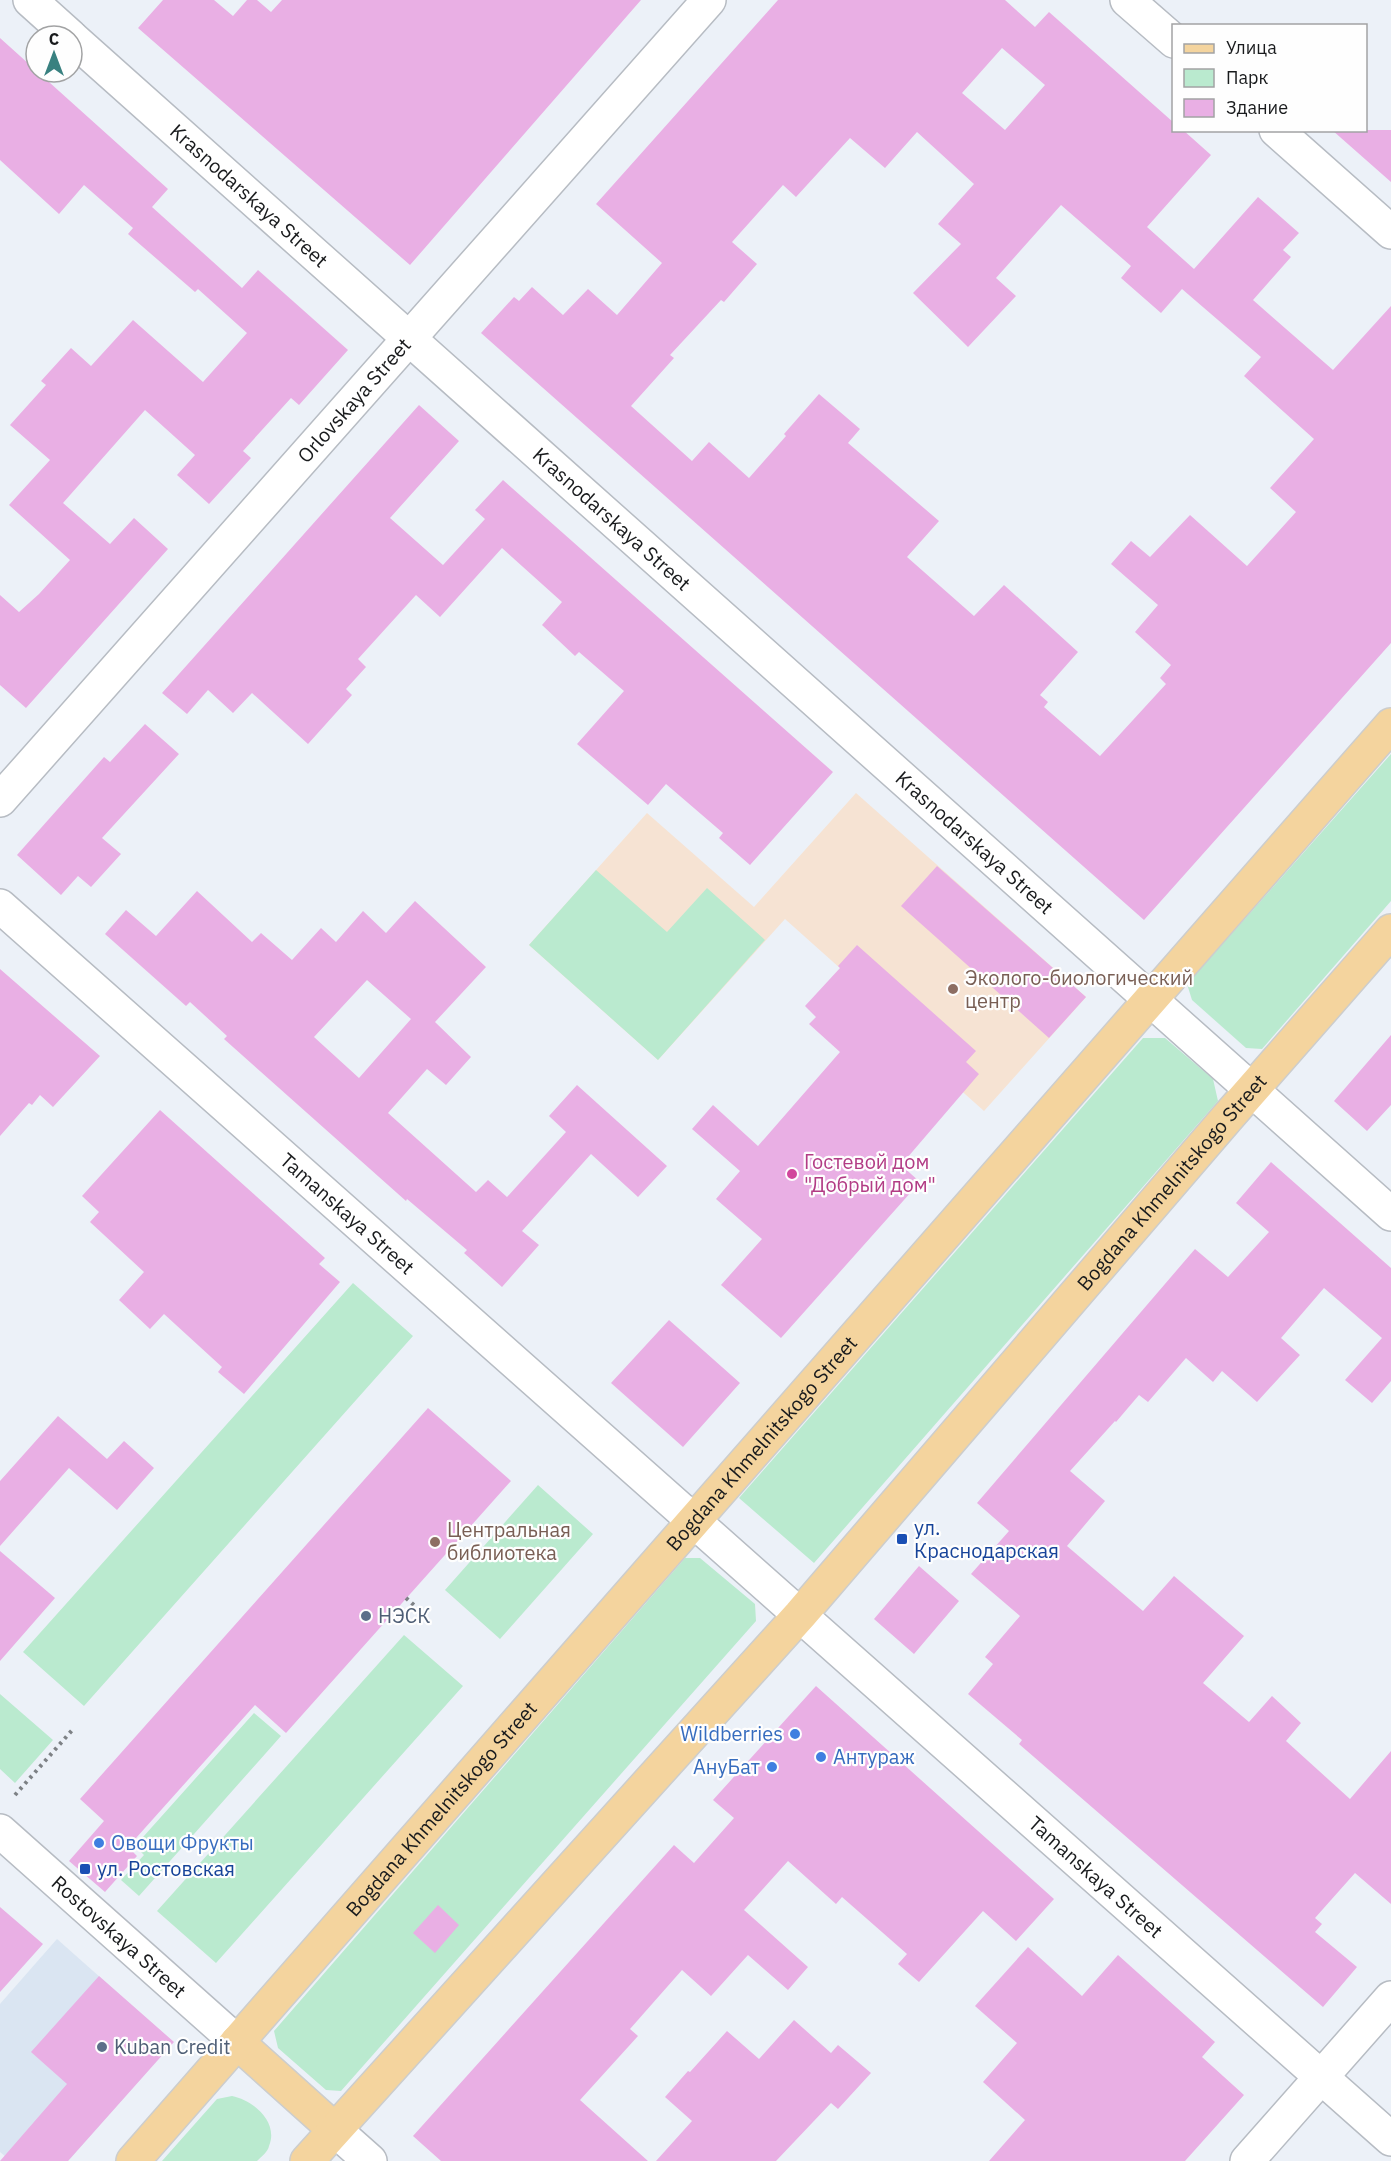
<svg xmlns="http://www.w3.org/2000/svg" width="1391" height="2161" viewBox="0 0 1391 2161" font-family="'IBM Plex Sans',sans-serif">
	<style>
		.built { fill: #dae5f2 }
		.education { fill: #f6e3d3 }
		.green { fill: #baeacf }
		.building { fill: #e9afe4; fill-rule: evenodd }
		.lines { fill: none; stroke-linecap: round; stroke-linejoin: round }
		.minor-casing { stroke: #b7bcc3; stroke-width: 36 }
		.major-casing { stroke: #cccdcd; stroke-width: 36 }
		.path { stroke: #7d8185; stroke-width: 4; stroke-dasharray: 3 4.5; stroke-linecap: butt }
		.minor { stroke: #fff; stroke-width: 33 }
		.major { stroke: #f4d49e; stroke-width: 33 }
		.education-dot { fill: #8d6e63; stroke: #fefefe; stroke-width: 2 }
		.hotel-dot { fill: #d1479c; stroke: #fefefe; stroke-width: 2 }
		.transit-dot { fill: #1a4fb4; stroke: #fefefe; stroke-width: 2 }
		.service-dot { fill: #5c6f8a; stroke: #fefefe; stroke-width: 2 }
		.shop-dot { fill: #3f7fe0; stroke: #fefefe; stroke-width: 2 }
		.labels { text-anchor: middle; stroke-width: 4.5; stroke-linejoin: round; paint-order: stroke }
		.street-label { font-size: 20px; fill: #191b1d; stroke: #fefefe }
		.education-label { font-size: 20px; fill: #785e54; stroke: #fefefe; text-anchor: start }
		.hotel-label { font-size: 20px; fill: #b23c85; stroke: #fefefe; text-anchor: start }
		.transit-label { font-size: 20px; fill: #164399; stroke: #fefefe; text-anchor: start }
		.service-label { font-size: 20px; fill: #4e5e75; stroke: #fefefe; text-anchor: start }
		.shop-label { font-size: 20px; fill: #366cbe; stroke: #fefefe; text-anchor: end }
	</style>
	<rect width="100%" height="100%" fill="#ecf1f8"/>
	<!-- built -->
	<path class="built" d="M57,1939L173,2042L68,2161H11L0,2152V2004Z"/>
	<!-- education -->
	<path class="education" d="M856,793L1086,997L984,1111L928,1061L935,1053L785,919L658,1060L529,945L647,813L754,907Z"/>
	<!-- green -->
	<path class="green" d="M1391,754V901L1262,1049L1246,1048L1192,1000L1187,984Z
		M596,870L667,932L707,888L765,940L658,1060L529,945Z
		M1143,1038H1165L1213,1079L1218,1101L814,1563L739,1498Z
		M353,1283L413,1336L84,1706L23,1652Z
		M538,1485L593,1534L500,1639L445,1590Z
		M685,1558H700L755,1604L756,1621L341,2091L326,2090L278,2048L274,2031Z
		M404,1635L463,1686L216,1963L157,1911Z
		M0,1694L53,1740L15,1783L0,1769Z
		M254,1713L281,1736L139,1896L121,1880L144,1855L135,1846Z
		M232,2096C253,2100 279,2122 269,2146C268,2152 261,2157 257,2161H162L217,2099Z"/>
	<!-- building -->
	<path class="building" d="M163,0H214L233,16L247,0H257L271,12L282,0H641L410,265L138,28Z
		M778,0H1005L1035,27L1049,12L1173,122V130H1183L1211,155L1147,227L1194,269L1258,197L1299,233L1283,250L1291,257L1253,300L1333,370L1391,306V643L1144,920L481,333L514,297L519,301L532,287L563,315L588,289L617,315L662,263L596,204ZM1002,48L1045,85L1005,130L962,93ZM917,132L974,184L938,224L961,244L913,293L968,347L1016,296L996,278L1061,205L1131,266L1121,278L1161,313L1182,289L1261,357L1244,376L1314,439L1270,488L1296,512L1247,566L1190,515L1150,557L1131,541L1111,564L1158,605L1135,632L1171,665L1160,678L1166,684L1100,756L1044,707L1048,702L1040,695L1078,652L1004,585L974,616L907,557L939,521L848,443L860,429L819,394L784,434L786,436L749,478L709,442L692,461L631,406L674,358L670,355L721,300L724,302L757,264L732,242L783,185L796,197L850,138L885,168Z
		M0,38L168,189L152,207L242,288L258,270L348,350L299,405L291,398L243,451L251,458L209,504L177,475L195,455L145,410L63,503L110,544L134,518L168,549L26,708L0,685V595L19,612L39,594L70,560L9,505L50,460L10,425L46,385L41,381L71,348L91,366L133,320L203,382L247,333L198,289L195,292L128,234L133,228L84,185L59,214L0,160Z
		M1332,130H1391V182Z
		M419,405L459,441L390,518L443,565L485,519L475,510L503,480L833,772L750,865L719,838L723,833L666,784L648,805L577,744L624,691L579,652L575,656L542,625L562,602L502,548L440,617L416,595L358,659L366,667L346,689L352,695L308,744L252,693L233,713L208,690L187,714L162,693Z
		M145,724L179,754L102,838L121,854L91,887L78,876L61,895L17,855L104,757L110,762Z
		M937,866L1086,997L1049,1038L901,906Z
		M197,891L252,942L261,933L292,960L321,928L336,942L363,911L386,933L415,901L486,967L435,1022L471,1057L446,1085L427,1069L388,1113L476,1192L488,1180L507,1197L566,1132L549,1116L577,1085L667,1166L638,1197L591,1154L522,1231L539,1245L502,1287L464,1253L467,1250L407,1199L406,1201L224,1039L227,1036L190,1002L186,1006L105,934L126,910L156,936ZM367,980L411,1019L359,1078L314,1037Z
		M857,945L976,1051L966,1062L979,1074L901,1165L920,1182L781,1338L721,1285L762,1239L716,1199L740,1171L692,1129L713,1105L758,1146L840,1052L809,1024L816,1017L805,1006L840,968L838,966Z
		M0,969L100,1056L53,1107L40,1095L32,1105L29,1103L0,1136Z
		M1391,1035V1105L1367,1131L1334,1101Z
		M160,1110L325,1258L319,1264L340,1282L244,1394L218,1372L222,1367L164,1314L150,1329L119,1300L144,1272L90,1222L99,1212L82,1196Z
		M1271,1162L1391,1268V1381L1372,1403L1345,1380L1382,1338L1324,1288L1281,1338L1300,1355L1257,1402L1222,1371L1213,1382L1186,1358L1148,1402L1139,1395L1116,1422L1115,1421L1070,1471L1105,1501L1067,1546L1143,1611L1174,1576L1244,1636L1203,1683L1249,1722L1272,1696L1301,1723L1286,1741L1350,1799L1391,1751V1904L1355,1873L1315,1918L1322,1924L1315,1932L1357,1967L1323,2007L1019,1744L1022,1740L968,1694L993,1664L985,1657L1020,1616L971,1574L1009,1531L977,1503L1195,1249L1228,1277L1269,1232L1236,1203Z
		M669,1320L740,1383L683,1447L611,1383Z
		M428,1408L511,1481L286,1733L255,1705L128,1847L137,1856L105,1892L69,1861L104,1821L80,1799Z
		M58,1416L107,1459L124,1441L154,1468L117,1510L69,1468L0,1546V1481Z
		M0,1551L55,1598L0,1661Z
		M919,1566L959,1601L914,1654L874,1619Z
		M816,1686L1054,1899L1016,1941L983,1911L919,1982L898,1964L907,1954L842,1897L836,1904L788,1861L744,1910L808,1967L788,1990L748,1955L711,1996L682,1970L630,2029L638,2036L580,2100L648,2161H441L413,2136L674,1845L694,1863L734,1818L713,1800Z
		M438,1905L459,1925L435,1953L413,1933Z
		M0,1907L43,1944L0,1992Z
		M1028,1947L1082,1996L1118,1955L1215,2042L1202,2057L1244,2095L1185,2161H989L1025,2120L983,2082L1017,2043L975,2006Z
		M99,1976L174,2042L68,2161H0L67,2084L31,2052Z
		M794,2020L831,2053L838,2045L871,2073L838,2109L831,2103L776,2161H656L692,2121L665,2097L688,2071L690,2072L727,2031L759,2059Z"/>
	<g class="lines">
		<!-- minor casing -->
		<g class="minor-casing">
			<g id="minor">
				<path d="M30,0L70,36"/>
				<path d="M1127,0L1174,41"/>
				<path id="s1" d="M72,38L1391,1214"/>
				<path d="M1276,130L1391,232"/>
				<path id="s2" d="M0,800L709,0"/>
				<path id="s3" d="M0,906L1391,2139"/>
				<path id="s4" d="M0,1831L237,2042"/>
				<path d="M334,2129L370,2161"/>
				<path d="M1247,2161L1391,1998"/>
			</g>
		</g>
		<!-- major casing -->
		<g class="major-casing">
			<g id="major">
				<path d="M237,2042L334,2129"/>
				<path id="s5" d="M133,2161L1391,725"/>
				<path id="s6" d="M307,2161L800,1615L1227,1118L1391,931"/>
			</g>
		</g>
		<!-- path -->
		<path class="path" d="M406,1598L416,1607
			M15,1795L74,1728"/>
		<!-- minor -->
		<use href="#minor" class="minor"/>
		<!-- major -->
		<use href="#major" class="major"/>
	</g>
	<!-- markers -->
	<g class="education-dot">
		<circle cx="953" cy="989" r="6"/>
		<circle cx="435" cy="1542" r="6"/>
	</g>
	<circle class="hotel-dot" cx="792" cy="1174" r="6"/>
	<g class="transit-dot">
		<rect x="896" y="1533" width="12" height="12" rx="3"/>
		<rect x="79" y="1863" width="12" height="12" rx="3"/>
	</g>
	<g class="service-dot">
		<circle cx="366" cy="1616" r="6"/>
		<circle cx="102" cy="2047" r="6"/>
	</g>
	<g class="shop-dot">
		<circle cx="795" cy="1734" r="6"/>
		<circle cx="821" cy="1757" r="6"/>
		<circle cx="772" cy="1767" r="6"/>
		<circle cx="99" cy="1843" r="6"/>
	</g>
	<g class="labels">
		<!-- street labels -->
		<g class="street-label">
			<text dy="7" stroke="none"><textPath href="#s1" startOffset="237">Krasnodarskaya Street</textPath></text>
			<text dy="7" stroke="none"><textPath href="#s2" startOffset="534">Orlovskaya Street</textPath></text>
			<text dy="7" stroke="none"><textPath href="#s1" startOffset="723">Krasnodarskaya Street</textPath></text>
			<text dy="7" stroke="none"><textPath href="#s1" startOffset="1209">Krasnodarskaya Street</textPath></text>
			<text dy="7" stroke="none"><textPath href="#s6" startOffset="1306">Bogdana Khmelnitskogo Street</textPath></text>
			<text dy="7" stroke="none"><textPath href="#s3" startOffset="464">Tamanskaya Street</textPath></text>
			<text dy="7" stroke="none"><textPath href="#s5" startOffset="954">Bogdana Khmelnitskogo Street</textPath></text>
			<text dy="7" stroke="none"><textPath href="#s5" startOffset="468">Bogdana Khmelnitskogo Street</textPath></text>
			<text dy="7" stroke="none"><textPath href="#s3" startOffset="1464">Tamanskaya Street</textPath></text>
			<text dy="7" stroke="none"><textPath href="#s4" startOffset="159">Rostovskaya Street</textPath></text>
		</g>
		<!-- education labels -->
		<g class="education-label">
			<text x="965" y="985">Эколого-биологический<tspan x="965" dy="23">центр</tspan></text>
			<text x="447" y="1537">Центральная<tspan x="447" dy="23">библиотека</tspan></text>
		</g>
		<!-- hotel labels -->
		<g class="hotel-label">
			<text x="804" y="1169">Гостевой дом<tspan x="804" dy="23">"Добрый дом"</tspan></text>
		</g>
		<!-- transit labels -->
		<g class="transit-label">
			<text x="914" y="1535">ул.<tspan x="914" dy="23">Краснодарская</tspan></text>
			<text x="97" y="1876">ул. Ростовская</text>
		</g>
		<!-- service labels -->
		<g class="service-label">
			<text x="378" y="1623">НЭСК</text>
			<text x="114" y="2054">Kuban Credit</text>
		</g>
		<!-- shop labels -->
		<g class="shop-label">
			<text x="783" y="1741">Wildberries</text>
			<text x="833" y="1764" text-anchor="start">Антураж</text>
			<text x="760" y="1774">АнуБат</text>
			<text x="111" y="1850" text-anchor="start">Овощи Фрукты</text>
		</g>
	</g>
	<!-- legend -->
	<rect x="1172" y="24" width="195" height="108" fill="#fefefe" stroke="#a2a3a4" stroke-width="1.5"/>
	<rect x="1184" y="44" width="30" height="9" fill="#f4d49e" stroke="#a2a3a4" stroke-width="1.5"/>
	<text x="1226" y="54" font-size="18" fill="#191b1d">Улица</text>
	<rect x="1184" y="69" width="30" height="18" fill="#baeacf" stroke="#a2a3a4" stroke-width="1.5"/>
	<text x="1226" y="84" font-size="18" fill="#191b1d">Парк</text>
	<rect x="1184" y="99" width="30" height="18" fill="#e9afe4" stroke="#a2a3a4" stroke-width="1.5"/>
	<text x="1226" y="114" font-size="18" fill="#191b1d">Здание</text>
	<!-- north arrow -->
	<g transform="translate(54 54)"><circle r="28" fill="#fefefe" stroke="#a2a3a4" stroke-width="1.5"/>
	<path d="M0-4.5L10 22L0 15L-10 22Z" fill="#398180"/>
	<text y="-9" font-size="16" font-weight="bold" text-anchor="middle" fill="#191b1d">С</text>
	</g>
</svg>
